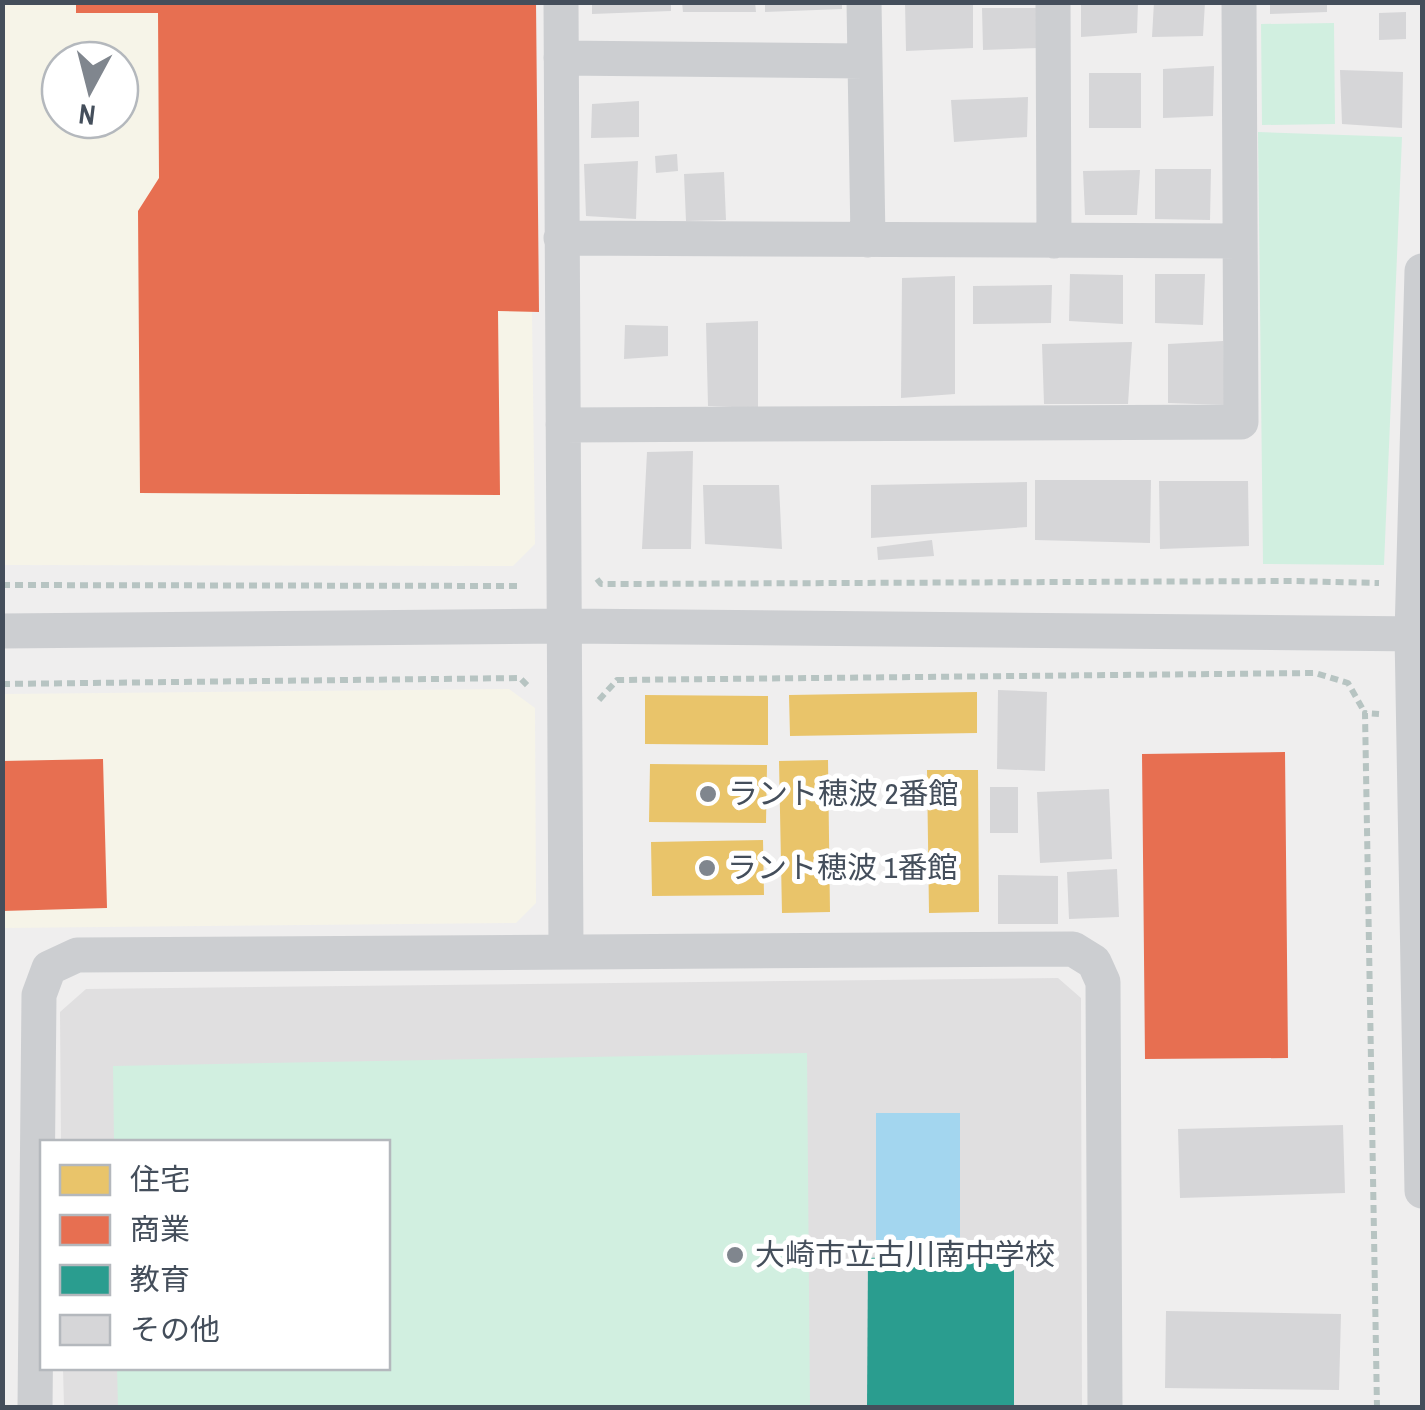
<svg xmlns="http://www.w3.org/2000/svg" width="1425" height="1410" viewBox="0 0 1425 1410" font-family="'Archivo Narrow','Noto Sans JP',sans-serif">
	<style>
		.commercial { fill: #f6f4e8; fill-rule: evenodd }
		.education { fill: #e0dfe0 }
		.green { fill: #d1efe0 }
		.water { fill: #a3d6ef }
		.homes { fill: #e9c46a }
		.shops { fill: #e76f51 }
		.schools { fill: #2a9d8f }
		.building { fill: #d6d6d8 }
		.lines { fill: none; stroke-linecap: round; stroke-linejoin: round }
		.path { stroke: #b7c4c2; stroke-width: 6; stroke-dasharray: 8 5; stroke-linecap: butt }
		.minor { stroke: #ccced1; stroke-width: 35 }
		.poi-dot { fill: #80868e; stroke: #fff; stroke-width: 4 }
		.labels { text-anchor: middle; stroke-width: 10; stroke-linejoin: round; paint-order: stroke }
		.poi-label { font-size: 30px; fill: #444e5b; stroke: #fff; text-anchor: start }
	</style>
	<rect width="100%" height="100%" fill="#efeeee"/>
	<!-- commercial -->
	<path class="commercial" d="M3,3H528L535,544L513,566L3,565ZM60,60H120V120H60Z
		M509,689L535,708L536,903L516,923L3,928L2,694Z"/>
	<!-- education -->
	<path class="education" d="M1058,978L1081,998L1082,1407H64L63,1368H388V1142H61L60,1012L86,989Z"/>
	<!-- green -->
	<path class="green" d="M1334,23L1335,124L1262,125L1261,24Z
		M1258,132L1402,137L1384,565L1263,564Z
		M807,1053L810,1407H118L117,1368H388V1142H114L113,1066Z"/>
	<!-- water -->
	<path class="water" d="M876,1113H960V1242H876Z"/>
	<!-- homes -->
	<path class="homes" d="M977,692V733L790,736L789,695Z
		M645,695L768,696V745L645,744Z
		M828,760L830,912L782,913L779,761Z
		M650,764L767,765L766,823L649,822Z
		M927,770H978L979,912L929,913Z
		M763,840L764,895L652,896L651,842Z"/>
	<!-- shops -->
	<path class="shops" d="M76,2H536L539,312L498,311L500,495L140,493L138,211L159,178L158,13H76Z
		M1285,752L1288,1058L1145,1059L1142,754Z
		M103,759L107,908L2,911V761Z"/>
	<!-- schools -->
	<path class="schools" d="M1014,1252V1408H867L868,1258Z"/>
	<!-- building -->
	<path class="building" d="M592,2H671V11L592,14Z
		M682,2H755L756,12H683Z
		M765,2H842V9L765,12Z
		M905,2H973V48L906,51Z
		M1081,2H1138L1137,33L1081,37Z
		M1154,2H1205L1203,36L1152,37Z
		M1270,2H1327V12L1270,14Z
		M982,8H1036L1038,48L983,50Z
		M1406,12V39L1379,40V13Z
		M1214,66L1213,116L1163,118V69Z
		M1340,70L1403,72L1402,128L1342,124Z
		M1089,73H1141V128H1089Z
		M1028,97L1027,137L954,142L951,100Z
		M639,101V137L591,138L592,104Z
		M677,154L678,171L656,173L655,156Z
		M638,161L636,219L586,216L584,164Z
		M1155,169H1211L1210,220L1155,219Z
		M1140,170L1137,215H1085L1083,171Z
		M724,172L726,220L686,221L684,174Z
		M1070,274L1123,275V324L1069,321Z
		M1155,274H1205L1203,325L1155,323Z
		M955,276V394L901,398L902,278Z
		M1052,285L1051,323L973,324V286Z
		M758,321V408L708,406L706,323Z
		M625,325L668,326V356L624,359Z
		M1223,341L1225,405L1168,403V344Z
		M1132,342L1128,404H1044L1042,344Z
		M693,451L691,549H642L647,452Z
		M1035,480H1151L1150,543L1035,540Z
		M1159,481H1248L1249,546L1160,549Z
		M1027,482V527L871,538V485Z
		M703,485H779L782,549L705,544Z
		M932,540L934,556L878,560L877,547Z
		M998,690L1047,692L1045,771L997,769Z
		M990,787H1018V833H990Z
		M1109,789L1112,859L1040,863L1037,792Z
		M1117,869L1119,917L1069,919L1067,872Z
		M998,875L1058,876V924H998Z
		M1343,1125L1345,1193L1180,1198L1178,1129Z
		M1166,1311L1341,1314L1339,1390L1165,1388Z"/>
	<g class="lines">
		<!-- path -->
		<path class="path" d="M597,579L601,584H623L1292,581L1379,583
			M2,585L519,586
			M2,684L520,678L530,688
			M599,700L617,680L1315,673L1348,683L1365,713
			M1377,1408L1365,713L1379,714"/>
		<!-- minor -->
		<path class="minor" d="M561,2C562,319 566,635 566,951
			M864,2L868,240
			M1053,2L1054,241
			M561,58L864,61
			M561,238L1240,241
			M1422,271L1412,634L1422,1191
			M563,425L1241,422L1239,2
			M2,631L566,626L1422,634
			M35,1408L39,995L49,968L77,955L1073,949L1094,962L1103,982L1105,1408"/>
	</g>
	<!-- markers -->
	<g class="poi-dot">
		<circle cx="708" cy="794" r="10"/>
		<circle cx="707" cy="868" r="10"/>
		<circle cx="735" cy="1255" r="10"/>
	</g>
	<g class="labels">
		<!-- poi labels -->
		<g class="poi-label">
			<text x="728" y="804">ラント穂波 2番館</text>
			<text x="727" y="878">ラント穂波 1番館</text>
			<text x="755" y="1265">大崎市立古川南中学校</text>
		</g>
	</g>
	<!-- border -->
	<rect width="1425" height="1410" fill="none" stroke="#444e5b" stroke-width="10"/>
	<!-- legend -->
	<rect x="40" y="1140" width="350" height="230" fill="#ffffff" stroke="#b4b8bd" stroke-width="2.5"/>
	<rect x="60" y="1165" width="50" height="30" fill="#e9c46a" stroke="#b4b8bd" stroke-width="2.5"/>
	<text x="130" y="1190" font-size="30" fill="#444e5b">住宅</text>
	<rect x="60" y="1215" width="50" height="30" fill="#e76f51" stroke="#b4b8bd" stroke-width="2.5"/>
	<text x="130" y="1240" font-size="30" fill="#444e5b">商業</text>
	<rect x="60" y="1265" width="50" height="30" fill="#2a9d8f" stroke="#b4b8bd" stroke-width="2.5"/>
	<text x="130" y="1290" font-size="30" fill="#444e5b">教育</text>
	<rect x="60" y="1315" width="50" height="30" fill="#d6d6d8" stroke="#b4b8bd" stroke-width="2.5"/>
	<text x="130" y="1340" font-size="30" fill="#444e5b">その他</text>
	<!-- north arrow -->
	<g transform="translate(90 90) rotate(187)"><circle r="48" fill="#ffffff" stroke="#b4b8bd" stroke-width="2.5"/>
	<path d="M0-8L18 38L0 25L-18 38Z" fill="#80868e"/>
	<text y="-15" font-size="28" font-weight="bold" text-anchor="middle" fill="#444e5b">N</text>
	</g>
</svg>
